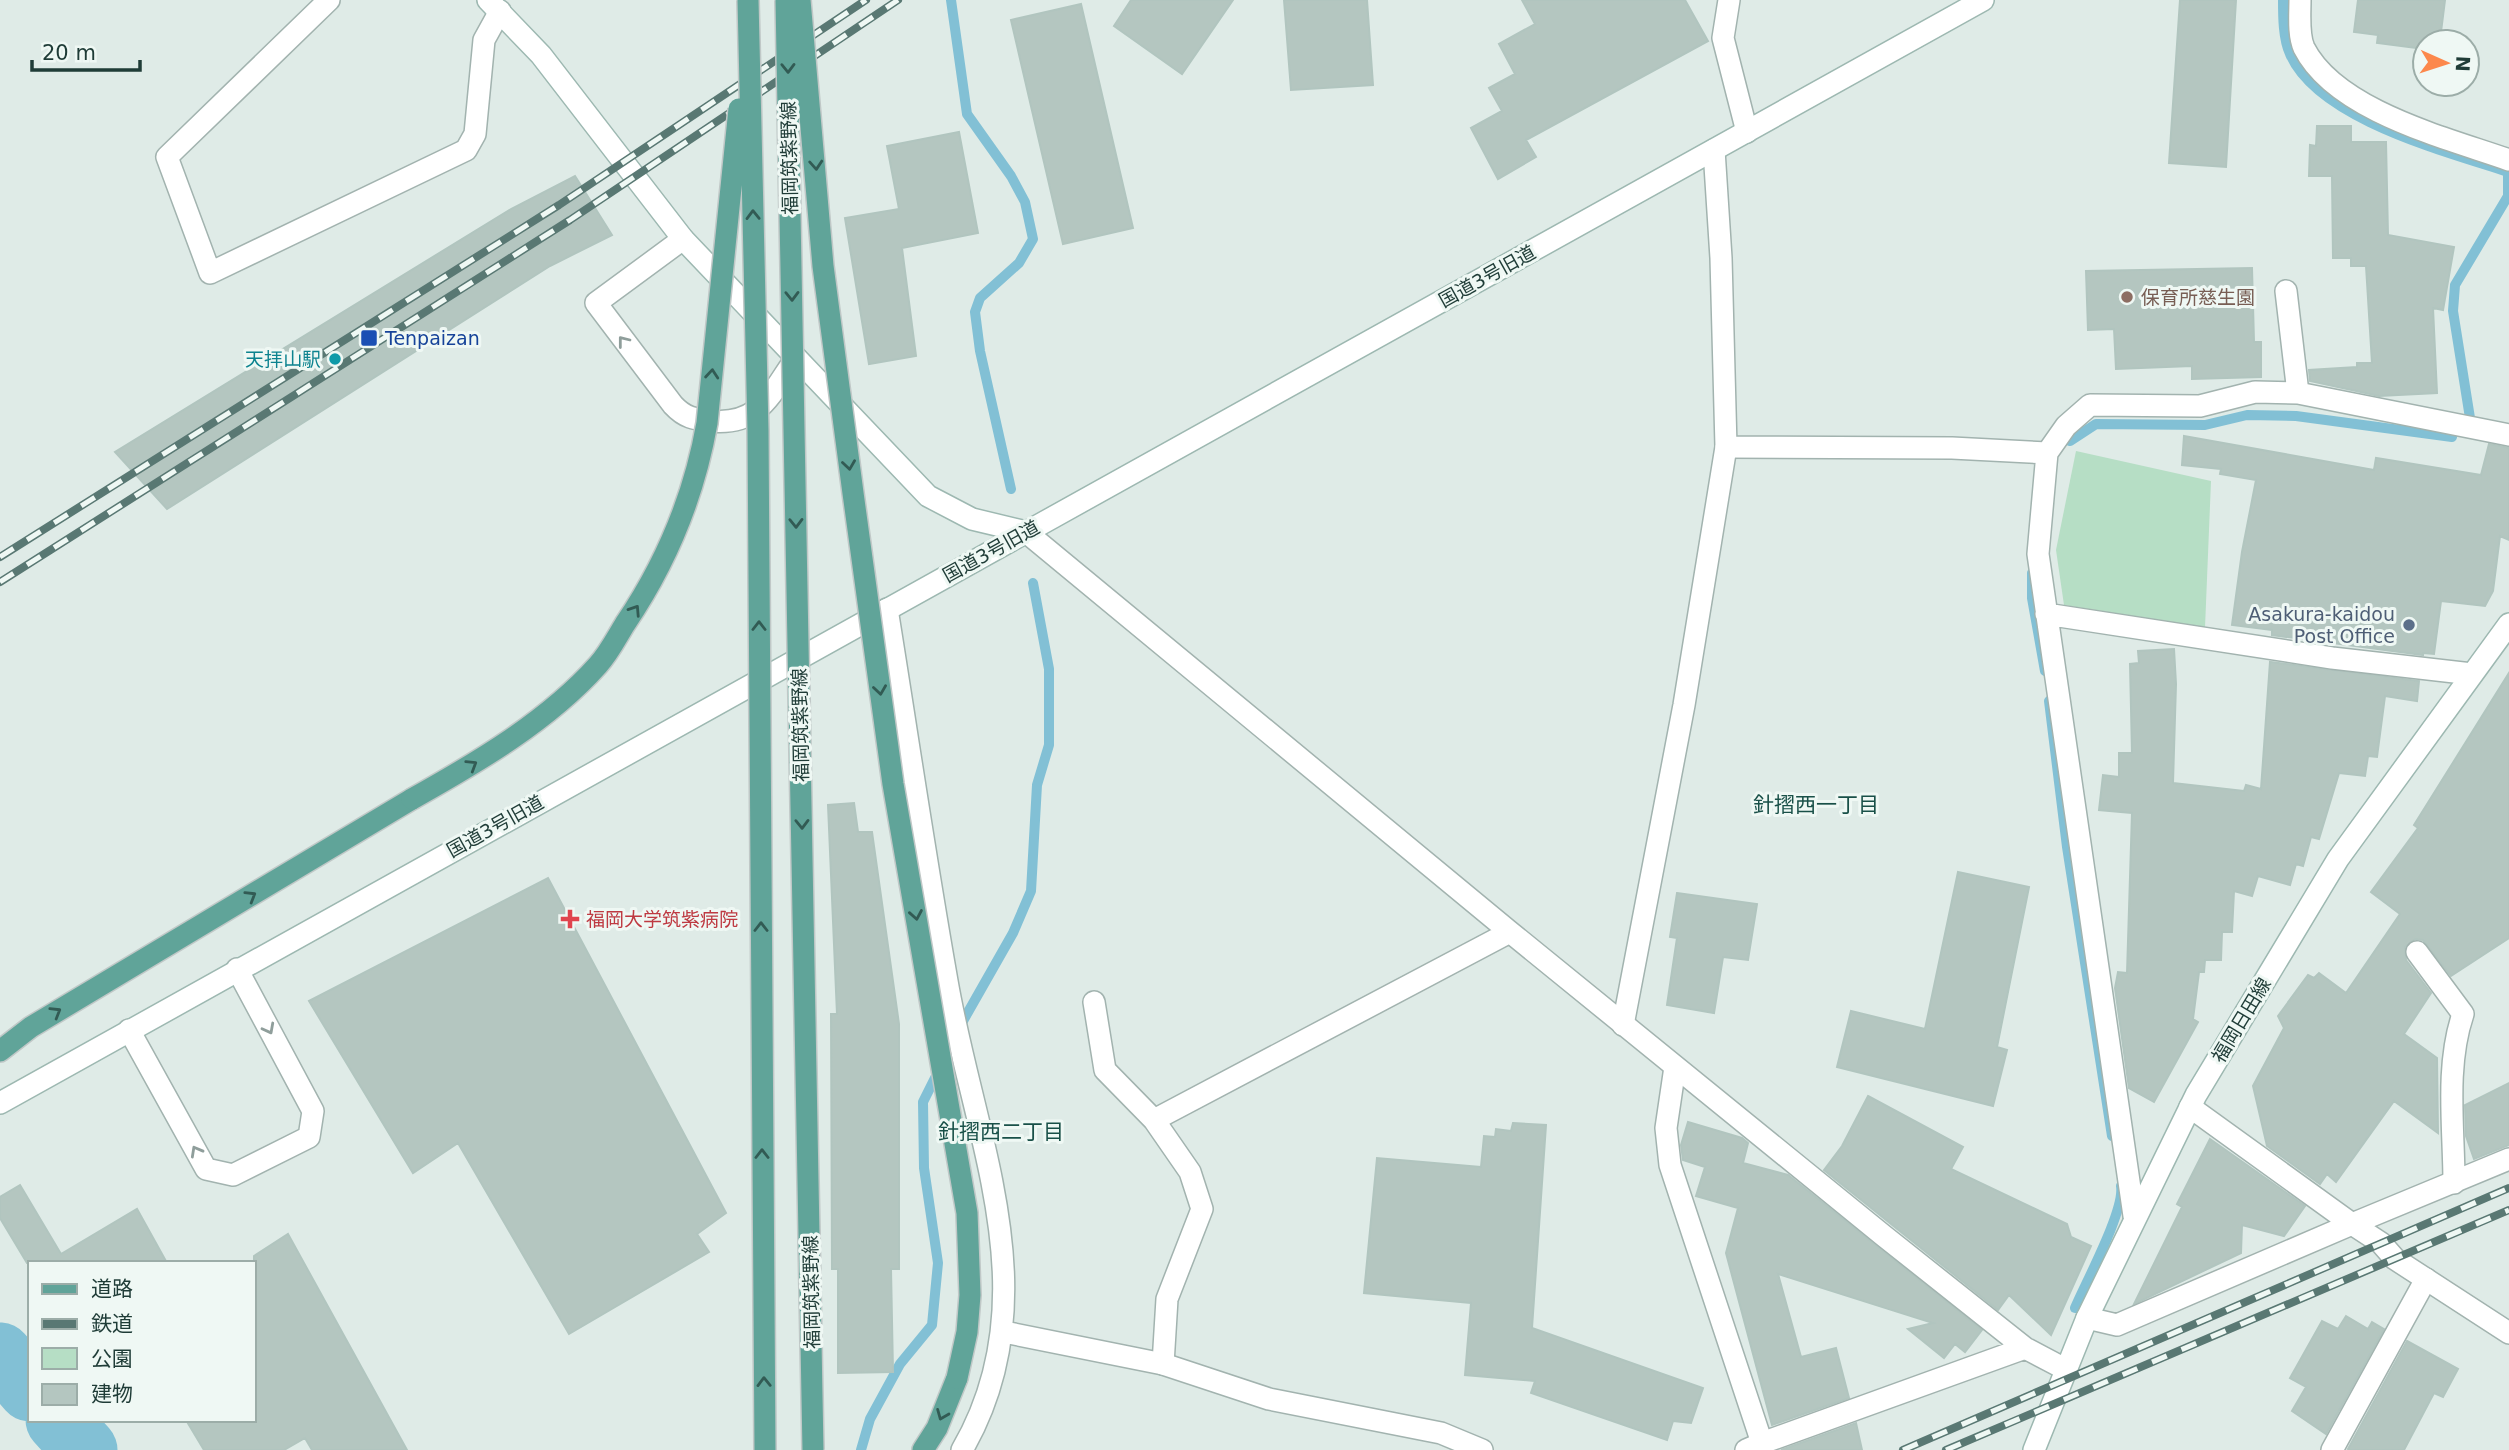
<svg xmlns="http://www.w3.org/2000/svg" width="2509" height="1450" viewBox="0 0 2509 1450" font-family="'DejaVu Sans','Noto Sans JP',sans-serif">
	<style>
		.green { fill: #b6dec5 }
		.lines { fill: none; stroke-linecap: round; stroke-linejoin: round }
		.stream { stroke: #82c0d5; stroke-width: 10 }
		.river { stroke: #82c0d5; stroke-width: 65 }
		.building { fill: #b4c6c0; stroke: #b1c5bf; stroke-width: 2 }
		.lane-casing { stroke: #a2b3af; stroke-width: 24 }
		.street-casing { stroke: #a2b3af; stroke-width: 24 }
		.secondary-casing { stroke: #9db8b1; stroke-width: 24 }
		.primary-casing { stroke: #c0c8c7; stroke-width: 24 }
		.lane { stroke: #fff; stroke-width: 21 }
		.street { stroke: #fff; stroke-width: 21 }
		.secondary { stroke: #fff; stroke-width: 21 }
		.primary { stroke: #60a499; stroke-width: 21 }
		.rail-casing { stroke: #597873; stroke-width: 8 }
		.rail { stroke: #eff8f4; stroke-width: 5; stroke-dasharray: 16; stroke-linecap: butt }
		.primary-bridge-casing { stroke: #c0c8c7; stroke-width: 24; stroke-linecap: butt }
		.primary-bridge { stroke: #60a499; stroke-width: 21 }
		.oneway { stroke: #325b54 }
		.oneway2 { stroke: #8f9e9b }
		.education-dot { fill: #8d6e63; stroke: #eff8f4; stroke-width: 2.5 }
		.transit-dot { fill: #1a4fb4; stroke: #eff8f4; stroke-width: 2.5 }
		.culture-dot { fill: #0f9aa8; stroke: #eff8f4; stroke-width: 2.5 }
		.service-dot { fill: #5c6f8a; stroke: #eff8f4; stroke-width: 2.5 }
		.health-dot { fill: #e0444e; stroke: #eff8f4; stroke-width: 2.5 }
		.labels { text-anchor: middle; stroke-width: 6; stroke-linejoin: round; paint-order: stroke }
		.street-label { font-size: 19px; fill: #1f3c37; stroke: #eff8f4 }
		.education-label { font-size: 19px; fill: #785e54; stroke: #eff8f4; text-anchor: start }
		.transit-label { font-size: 19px; fill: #164399; stroke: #eff8f4; text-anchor: start }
		.culture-label { font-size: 19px; fill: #0d838f; stroke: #eff8f4; text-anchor: end }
		.service-label { font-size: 19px; fill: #4e5e75; stroke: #eff8f4; text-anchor: end }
		.health-label { font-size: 19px; fill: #be3a42; stroke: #eff8f4; text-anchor: start }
		.neighbourhood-label { font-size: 21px; fill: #195048; stroke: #eff8f4 }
	</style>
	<rect width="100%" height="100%" fill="#dfebe7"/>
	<!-- green -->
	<path class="green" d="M2076,451L2211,481L2205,628L2064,605L2056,550Z"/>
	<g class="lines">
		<!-- stream -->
		<path class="stream" d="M951,0L967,114L1011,176L1025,202L1033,239L1019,263L980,298L975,312L980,351L1011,489
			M2283,0C2283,16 2283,39 2290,54C2318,119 2445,151 2508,172V196L2455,285L2453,311L2470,418
			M2070,441L2096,424L2205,425L2247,415L2296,416L2452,437
			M2032,573V598L2045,671
			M2049,701L2067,847L2112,1136
			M959,1028L1013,933L1031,891L1037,785L1049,745V669L1033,583
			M2075,1308C2086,1282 2125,1210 2121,1186
			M861,1450L870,1419L900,1364L932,1325L938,1263L924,1168L923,1102L940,1068"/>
		<!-- river -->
		<path class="river" d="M0,1355L30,1389
			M58,1420L85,1450"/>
	</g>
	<!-- building -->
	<path class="building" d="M1131,0H1233L1182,74L1114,26Z
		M1284,0H1367L1373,85L1291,90Z
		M1522,0H1685L1708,41L1526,140L1536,157L1498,179L1471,128L1502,111L1489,88L1515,74L1499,44L1535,24Z
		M2180,0H2236L2226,167L2169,163Z
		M2358,0H2445L2440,40L2425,38V49L2377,43L2378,35L2354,32Z
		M1081,4L1133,228L1063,244L1011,20Z
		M2317,126H2351V142H2386L2388,235L2454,247L2443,310L2433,308L2437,393L2379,396L2310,381L2309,370L2357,367V363H2372L2366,266H2351V258H2333L2332,176H2309L2310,145L2316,146Z
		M959,132L978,233L902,248L916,356L869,364L845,218L899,209L887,146Z
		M575,176L612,235L550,266L167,509L115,452L511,209Z
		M2252,268L2254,342H2261V377L2192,379V366L2116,369L2114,329L2088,330L2086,271Z
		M2184,436L2374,470L2376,458L2481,475L2489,444L2509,448V540L2500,536L2493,591L2485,606L2441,601L2434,654L2423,653V655L2272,635V630L2232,625L2242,552L2256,480L2220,474L2221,469L2182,465Z
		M2174,649L2176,684L2173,783L2244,791L2246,785L2261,789L2270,662L2419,681L2417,701L2385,696L2377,757L2368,756L2365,776L2339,773L2319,839L2311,837L2303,866L2296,864L2290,885L2258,876L2252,896L2234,891L2232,932H2222L2221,960H2205L2204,972H2199L2193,1019L2198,1022L2154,1102L2129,1088L2115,988L2118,972L2127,973L2132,813L2099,810L2103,775L2119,777V753H2132L2130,664L2139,663L2138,651Z
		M2509,673V938L2451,976L2423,940L2415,939L2405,947L2406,960L2431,993L2404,1034L2437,1058L2438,1133L2394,1101L2336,1182L2327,1174L2320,1184L2267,1146L2253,1086L2284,1028L2278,1016L2308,975L2314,978L2319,973L2346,993L2400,914L2371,892L2418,828L2414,825Z
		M854,803L858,832H872L899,1024V1269H891L893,1372L838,1373V1269H832L831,1014H837L828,805Z
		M1958,872L2029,887L1997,1047L2007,1050L1993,1106L1837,1067L1851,1011L1925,1029Z
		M548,878L726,1213L697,1234L709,1252L569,1334L458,1143L413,1173L309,1001Z
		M1677,893L1757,904L1748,960L1723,957L1714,1013L1667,1005L1677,938L1670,937Z
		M2509,1083V1145L2474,1159L2466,1136L2465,1105Z
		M1868,1096L1963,1147L1951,1169L2067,1224L2071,1237L2091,1246L2051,1335L2009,1295L1998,1310L1824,1170L1842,1146Z
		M1688,1122L1742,1138L1748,1143L1743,1163L1788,1175L1982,1330L1965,1352L1955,1344L1944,1358L1908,1329L1933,1323L1778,1274L1801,1357L1836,1348L1849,1398L1772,1425L1726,1253L1738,1208L1696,1196L1705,1167L1683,1160L1681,1145Z
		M1513,1123L1546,1125L1532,1328L1703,1388L1691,1423L1673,1421L1667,1440L1531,1393L1535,1381L1465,1375L1471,1303L1364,1293L1377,1158L1481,1167L1484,1136L1495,1137L1496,1129L1511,1131Z
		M2210,1139L2305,1206L2284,1236L2242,1225L2241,1253L2134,1304L2182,1207L2177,1204Z
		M20,1185L61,1254L137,1209L167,1263H27L0,1218V1197Z
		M288,1234L407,1450H312L305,1438L284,1450H204L186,1420H254V1256Z
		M2346,1316L2368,1329L2372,1322L2384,1329L2326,1434L2292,1411L2306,1387L2290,1378L2322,1321L2338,1329Z
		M2407,1341L2458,1369L2443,1397L2434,1393L2404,1450H2350L2348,1449Z
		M1856,1423L1862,1450H1781Z"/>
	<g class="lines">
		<!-- lane casing -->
		<g class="lane-casing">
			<path id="lane" d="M2300,0C2300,14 2298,35 2304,48C2336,111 2447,138 2509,160
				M1714,150L1721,258L1726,447L1952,448L2047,453L2066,426L2090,405L2200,406L2255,392L2298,393L2509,435
				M683,239L596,303L673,405C685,418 694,419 711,421C760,426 771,393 796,358
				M2286,291L2298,393
				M2047,453L2038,554L2134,1216
				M1026,532L1510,932L1884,1236L2025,1348L2065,1369
				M2046,614L2332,658L2472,674
				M2417,952L2463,1014C2445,1067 2454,1128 2454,1183
				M1094,1002L1105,1070L1154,1120L1190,1172L1202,1209L1167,1299L1163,1364
				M129,1030L206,1169L233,1175L309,1137L313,1111L237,969
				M2190,1107L2352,1224
				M1154,1120L1510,932
				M2087,1318L2117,1325L2352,1224
				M1762,1443L2025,1348
				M2332,1450L2426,1279"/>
		</g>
		<!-- street casing -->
		<g class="street-casing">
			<path id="street" d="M329,0L167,157L210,273L466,150L475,134L484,40L500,11
				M1729,0L1723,38L1747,132
				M887,609C907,733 925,857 947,981C974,1139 1051,1297 962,1450
				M1623,1025L1684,705L1726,447
				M1675,1067L1666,1128L1670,1165L1762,1443L1746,1450
				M2352,1224L2381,1243L2395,1259L2509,1333
				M2352,1224L2509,1159
				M1004,1332L1163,1364L1269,1399L1441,1433L1482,1450"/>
		</g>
		<!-- secondary casing -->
		<g class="secondary-casing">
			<path id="secondary" d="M488,0L541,55L683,239L928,496L972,519L1026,532
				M0,1103L1983,0
				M2034,1450L2087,1318L2196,1095L2338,859L2509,624"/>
		</g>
		<!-- primary casing -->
		<g class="primary-casing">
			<path id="primary" d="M0,1051L31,1027L412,799
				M923,1450L937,1428L957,1378"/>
		</g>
		<!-- lane -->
		<use href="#lane" class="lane"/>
		<!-- street -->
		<use href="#street" class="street"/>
		<!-- secondary -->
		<use href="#secondary" class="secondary"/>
		<!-- primary -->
		<use href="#primary" class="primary"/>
		<!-- rail casing -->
		<g class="rail-casing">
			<path id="rail" d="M0,557L559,205L866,0
				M0,582L570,220L898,0
				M1903,1450L2509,1188
				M1946,1450L2509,1210"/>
		</g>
		<!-- rail -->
		<use href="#rail" class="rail"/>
		<!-- primary-bridge casing -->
		<g class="primary-bridge-casing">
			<path id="primary-bridge" d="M748,0L758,430L765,1450
				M786,0L813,1450
				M800,0L823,266L853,493L893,784L967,1213L970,1295L967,1332L957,1378
				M412,799C478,762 548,721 598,665C609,653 617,637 625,624C667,562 694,497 707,423L739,109"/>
		</g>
		<!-- primary-bridge -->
		<use href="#primary-bridge" class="primary-bridge"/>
	</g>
	<!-- one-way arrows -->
	<defs><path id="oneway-chevron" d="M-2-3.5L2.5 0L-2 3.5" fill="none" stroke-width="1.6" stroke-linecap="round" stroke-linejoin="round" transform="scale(1.75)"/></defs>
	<g class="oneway">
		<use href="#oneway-chevron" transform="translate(788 68) rotate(89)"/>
		<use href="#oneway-chevron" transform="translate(816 165) rotate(86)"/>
		<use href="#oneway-chevron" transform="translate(753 215) rotate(-91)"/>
		<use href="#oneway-chevron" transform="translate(792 296) rotate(89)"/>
		<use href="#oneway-chevron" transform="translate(712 374) rotate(-85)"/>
		<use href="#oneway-chevron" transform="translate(849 465) rotate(82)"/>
		<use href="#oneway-chevron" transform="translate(796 523) rotate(89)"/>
		<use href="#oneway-chevron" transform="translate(635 610) rotate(-57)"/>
		<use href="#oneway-chevron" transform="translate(759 626) rotate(-90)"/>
		<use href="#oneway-chevron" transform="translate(880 690) rotate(82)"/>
		<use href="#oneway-chevron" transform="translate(472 765) rotate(-32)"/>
		<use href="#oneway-chevron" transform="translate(802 824) rotate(89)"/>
		<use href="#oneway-chevron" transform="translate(251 896) rotate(-31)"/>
		<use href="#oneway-chevron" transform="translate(916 915) rotate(80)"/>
		<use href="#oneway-chevron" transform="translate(761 927) rotate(-90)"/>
		<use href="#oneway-chevron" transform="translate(56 1012) rotate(-31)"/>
		<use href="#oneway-chevron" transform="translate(762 1154) rotate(-90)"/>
		<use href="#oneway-chevron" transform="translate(764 1382) rotate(-91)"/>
		<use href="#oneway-chevron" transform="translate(942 1415) rotate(112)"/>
	</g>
	<g class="oneway2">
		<use href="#oneway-chevron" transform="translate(623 341) rotate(-128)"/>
		<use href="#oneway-chevron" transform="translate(269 1029) rotate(62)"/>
		<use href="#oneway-chevron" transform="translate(196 1151) rotate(-119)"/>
	</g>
	<!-- markers -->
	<circle class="education-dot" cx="2127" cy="297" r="7"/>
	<rect class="transit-dot" x="360" y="329" width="18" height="18" rx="3.5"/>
	<circle class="culture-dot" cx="335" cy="359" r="7"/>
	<circle class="service-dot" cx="2409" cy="625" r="7"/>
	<path class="health-dot" d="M566.5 908.5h7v7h7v7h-7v7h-7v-7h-7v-7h7z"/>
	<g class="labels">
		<!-- street labels -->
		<g class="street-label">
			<text transform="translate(789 158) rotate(-91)" y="7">福岡筑紫野線</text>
			<text transform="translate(1487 276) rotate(-29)" y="7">国道3号旧道</text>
			<text transform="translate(991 551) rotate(-29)" y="7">国道3号旧道</text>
			<text transform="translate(800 725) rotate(-91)" y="7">福岡筑紫野線</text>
			<text transform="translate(495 826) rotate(-29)" y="7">国道3号旧道</text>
			<text transform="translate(2241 1020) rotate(-59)" y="7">福岡日田線</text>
			<text transform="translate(811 1292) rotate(-91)" y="7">福岡筑紫野線</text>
		</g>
		<!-- education labels -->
		<g class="education-label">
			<text x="2141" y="304">保育所慈生園</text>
		</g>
		<!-- transit labels -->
		<g class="transit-label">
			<text x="385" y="345">Tenpaizan</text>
		</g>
		<!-- culture labels -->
		<g class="culture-label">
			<text x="321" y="366">天拝山駅</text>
		</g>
		<!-- service labels -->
		<g class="service-label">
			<text x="2395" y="621">Asakura-kaidou<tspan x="2395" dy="22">Post Office</tspan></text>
		</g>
		<!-- health labels -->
		<g class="health-label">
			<text x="586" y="926">福岡大学筑紫病院</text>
		</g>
		<!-- neighbourhood labels -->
		<g class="neighbourhood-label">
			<text x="1816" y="812">針摺西一丁目</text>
			<text x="1001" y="1139">針摺西二丁目</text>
		</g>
	</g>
	<!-- legend -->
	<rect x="28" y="1261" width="228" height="161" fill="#eff8f4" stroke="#9cada8" stroke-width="2"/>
	<rect x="42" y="1284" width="35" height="10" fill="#60a499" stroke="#9cada8" stroke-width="2"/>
	<text x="91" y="1296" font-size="21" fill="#1f3c37">道路</text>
	<rect x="42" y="1319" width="35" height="10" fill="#597873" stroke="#9cada8" stroke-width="2"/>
	<text x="91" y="1331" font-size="21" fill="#1f3c37">鉄道</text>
	<rect x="42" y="1348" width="35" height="21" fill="#b6dec5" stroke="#9cada8" stroke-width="2"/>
	<text x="91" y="1366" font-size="21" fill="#1f3c37">公園</text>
	<rect x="42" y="1384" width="35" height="21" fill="#b4c6c0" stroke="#9cada8" stroke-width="2"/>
	<text x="91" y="1401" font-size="21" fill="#1f3c37">建物</text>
	<!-- north arrow -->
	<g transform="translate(2446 63) rotate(93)"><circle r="33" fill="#eff8f4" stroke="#9cada8" stroke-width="2"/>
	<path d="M0-5L12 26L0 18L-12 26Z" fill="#fc884c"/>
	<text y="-10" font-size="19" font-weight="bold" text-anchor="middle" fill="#1f3c37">N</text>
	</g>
	<!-- scale -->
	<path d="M32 60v10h108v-10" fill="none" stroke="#1f3c37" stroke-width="3.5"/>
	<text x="42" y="60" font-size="21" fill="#1f3c37" stroke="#eff8f4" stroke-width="5" paint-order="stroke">20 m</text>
</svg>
